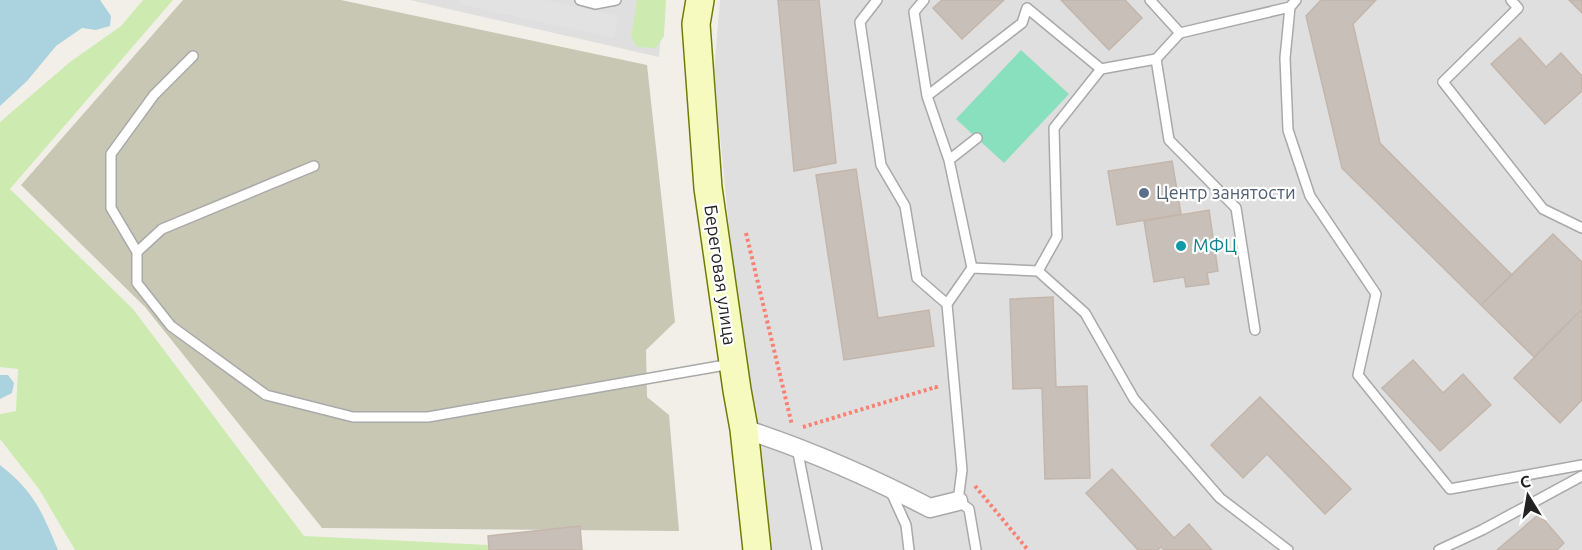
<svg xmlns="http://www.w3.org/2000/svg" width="1582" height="550" viewBox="0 0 1582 550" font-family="Ubuntu,sans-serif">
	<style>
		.residential { fill: #e0dfdf }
		.construction { fill: #c7c7b4 }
		.grass { fill: #cdebb0 }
		.pitch { fill: #88e0be }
		.parking { fill: #e2e2e2 }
		.water { fill: #aad3df }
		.building { fill: #c7bfb8; stroke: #c4b6ab; stroke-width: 1.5 }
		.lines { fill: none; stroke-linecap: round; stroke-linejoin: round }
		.service-casing { stroke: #a9a9a9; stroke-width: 12 }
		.minor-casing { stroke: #a9a9a9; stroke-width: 21 }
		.secondary-casing { stroke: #707d05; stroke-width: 30 }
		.path { stroke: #fa8072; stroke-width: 4; stroke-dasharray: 3 3; stroke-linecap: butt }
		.service { stroke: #fff; stroke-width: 9 }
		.minor { stroke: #fff; stroke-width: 18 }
		.secondary { stroke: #f7fabf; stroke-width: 27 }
		.service-dot { fill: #5c6f8a; stroke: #fff; stroke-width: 2 }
		.culture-dot { fill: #0f9aa8; stroke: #fff; stroke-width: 2 }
		.labels { text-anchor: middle; stroke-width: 4.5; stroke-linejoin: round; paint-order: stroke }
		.service-label { font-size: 18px; fill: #4e5e75; stroke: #fff; text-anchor: start }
		.culture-label { font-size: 18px; fill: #0d838f; stroke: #fff; text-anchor: start }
		.street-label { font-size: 18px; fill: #222; stroke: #fff }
	</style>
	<rect width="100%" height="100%" fill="#f2efe9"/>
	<!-- residential -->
	<path class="residential" d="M410,0H664L659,57L444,8Z
		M720,0H1582V550H765L732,259L714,72Z"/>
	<!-- construction -->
	<path class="construction" d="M183,0H341L647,65L675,322L646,350L647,397L669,415L679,531L322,528L145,307L21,185Z"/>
	<!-- grass -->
	<path class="grass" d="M143,0H173L10,189L133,309L304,536L589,550H75L39,489L0,439V414L16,411L18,369L0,367V122L70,62L121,26Z
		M637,0H666L664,36L656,48L637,47L631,36Z"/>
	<!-- pitch -->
	<path class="pitch" d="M1021,50L1069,94L1004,163L956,119Z"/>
	<!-- parking -->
	<path class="parking" d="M460,0H545L618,16L614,38L459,4Z"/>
	<!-- water -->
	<path class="water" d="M0,0H100L111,16L110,26L96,30L82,28L56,46L27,81L0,106Z
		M0,375H8L14,383L12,393L0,399Z
		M0,465C34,491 42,512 58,550H0Z"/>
	<!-- building -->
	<path class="building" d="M778,0H819L836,163L794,171Z
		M942,0H1004L962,39L933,8Z
		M1061,0H1125L1142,18L1109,50Z
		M1321,0H1376L1353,24L1380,143L1512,275L1481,305L1342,168L1306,16Z
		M1569,0H1582V13Z
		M1520,38L1546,67L1561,53L1582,76V91L1545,124L1491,64Z
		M1172,161L1181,214L1117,225L1108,171Z
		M856,169L878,318L929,310L934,346L844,360L816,175Z
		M1209,210L1218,271L1207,273L1209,284L1186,287L1184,277L1154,282L1144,221Z
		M1553,234L1582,262V309L1534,357L1481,305Z
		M1053,297L1056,387L1087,386L1090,478L1045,479L1042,388L1013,389L1010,299Z
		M1582,309V400L1560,423L1514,378Z
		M1413,360L1443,393L1463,374L1491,405L1440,451L1382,388Z
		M1260,397L1351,489L1325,514L1267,454L1243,478L1211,445Z
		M1112,469L1174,538L1189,524L1212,550H1164L1161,547L1157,550H1138L1086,493Z
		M1539,514L1564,543L1557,550H1497Z
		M580,526L582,550H489L488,536Z"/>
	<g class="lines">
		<!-- service casing -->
		<g class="service-casing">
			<path id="service" d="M580,0L595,4L616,0
				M877,0L860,22L881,165L905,206L917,278L947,304
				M924,0L914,12L927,96L949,160L972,268L947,304L962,470L958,501L969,509L976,550
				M1150,0L1180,33
				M1511,0L1518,8L1443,82L1543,209L1582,228
				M1290,7L1285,58L1288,130L1310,196L1376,294L1358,375L1450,489L1582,465
				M1156,59L1169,140L1236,208L1255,330
				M927,96L1022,23L1027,8L1101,69
				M949,160L977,138
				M314,166L162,229L137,252V283L171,326L266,395L353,417H428L731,364
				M137,252L111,208V154L154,95L193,56
				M972,268L1038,271L1057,237L1054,128L1101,69L1156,59L1180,33L1290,7L1296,0
				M1038,271L1085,313L1134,399L1220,498L1288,550
				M797,448L817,550
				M891,492L906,525L909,550
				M1439,550L1482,530L1582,476"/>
		</g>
		<!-- minor casing -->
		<g class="minor-casing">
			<path id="minor" d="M744,429C809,450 870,477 930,508L958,501"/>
		</g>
		<!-- secondary casing -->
		<g class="secondary-casing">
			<path id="secondary" d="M700,0L696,24L708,188L737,390L744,429L757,550"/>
		</g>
		<!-- path -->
		<path class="path" d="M746,233L792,425
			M803,427L936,387L937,391
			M975,486L1028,550"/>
		<!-- service -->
		<use href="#service" class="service"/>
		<!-- minor -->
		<use href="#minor" class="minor"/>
		<!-- secondary -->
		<use href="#secondary" class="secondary"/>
	</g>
	<!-- markers -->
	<circle class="service-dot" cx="1144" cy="193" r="6"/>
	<circle class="culture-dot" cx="1181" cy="246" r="6"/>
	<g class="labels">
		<!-- service labels -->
		<g class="service-label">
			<text x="1156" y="199">Центр занятости</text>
		</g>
		<!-- culture labels -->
		<g class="culture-label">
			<text x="1193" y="252">МФЦ</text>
		</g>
		<!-- street labels -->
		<g class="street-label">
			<text transform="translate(720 275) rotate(82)" y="6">Береговая улица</text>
		</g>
	</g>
	<!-- north arrow -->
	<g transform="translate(1528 496) rotate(349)" stroke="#ffffff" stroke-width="4.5" paint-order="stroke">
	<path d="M0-4.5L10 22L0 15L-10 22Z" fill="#222222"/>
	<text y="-9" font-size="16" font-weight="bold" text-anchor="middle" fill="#222222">С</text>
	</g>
</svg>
